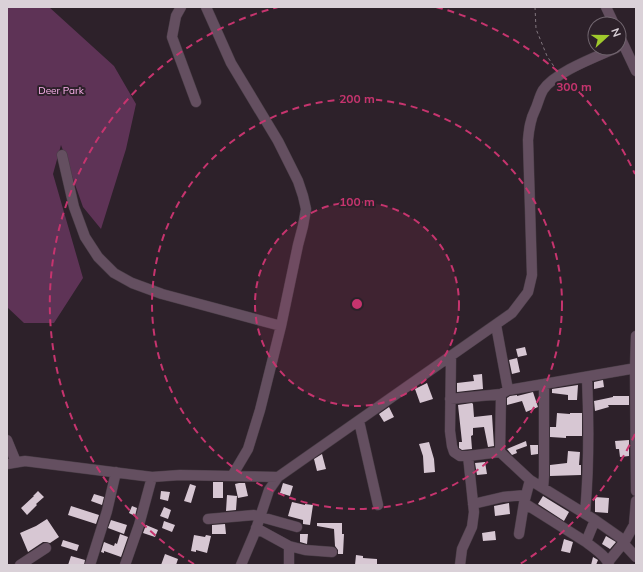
<svg xmlns="http://www.w3.org/2000/svg" width="643" height="572" viewBox="0 0 643 572" font-family="Mulish,sans-serif">
	<style>
		.green { fill: #5e3356 }
		.building { fill: #d7c7d3 }
		.lines { fill: none; stroke-linecap: round; stroke-linejoin: round }
		.minor-casing { stroke: #493d46; stroke-width: 11 }
		.path { stroke: #81767e; stroke-width: 1; stroke-dasharray: 3 3; stroke-linecap: butt }
		.minor { stroke: #644f60; stroke-width: 10 }
		.ring { fill: none; stroke: #c6346e; stroke-width: 2; stroke-dasharray: 7 5 }
		.labels { text-anchor: middle; stroke-width: 4; stroke-linejoin: round; paint-order: stroke }
		.park-label { font-size: 10px; fill: #feb3ee; stroke: #2d212a }
		.centre { fill: #c6346e; stroke: #2d212a; stroke-width: 2 }
		.ring-label { font-size: 12px; text-anchor: middle; font-weight: bold; fill: #c6346e; stroke: #2d212a; stroke-width: 4; stroke-linejoin: round; paint-order: stroke }
	</style>
	<rect width="100%" height="100%" fill="#2d212a"/>
	<!-- green -->
	<path class="green" d="M7,7H49L114,66L136,104L126,149L101,229L83,207L61,145L53,174L83,278L54,323H24L7,307Z"/>
	<!-- building -->
	<path class="building" d="M525,347L527,355L518,357L516,349Z
		M517,358L520,372L512,374L509,360Z
		M482,374L483,389L457,392V383L474,381L473,375Z
		M603,380L604,387L594,389V382Z
		M427,383L433,399L420,403L415,389Z
		M578,385L577,400H568V395L552,393V389Z
		M533,392L538,407L526,412L522,401L507,405V398L510,396L517,395V396Z
		M613,396H629V405H608L609,407L595,411L594,401L613,397Z
		M472,403L473,404L474,417L492,415L494,446L488,447L484,427L473,428V435L471,436L472,449L462,450L459,448V442H462L458,405Z
		M389,407L394,417L384,422L379,414Z
		M557,413L570,414V413H582V436H566V438L550,437V427H556Z
		M629,440V456L620,457L619,449H616L615,441Z
		M526,441L527,446L516,450L517,453L512,455L507,449Z
		M429,442L434,459L435,472L424,473L423,456L419,444Z
		M530,445H538V454L531,455Z
		M568,451L580,452L579,465H581V475L550,476V465L567,463Z
		M322,454L326,469L317,471L314,459Z
		M485,462L487,474L477,475L475,463Z
		M213,482H223V498H213Z
		M239,483H245L248,496L238,498L235,484Z
		M283,483L293,486L290,496L280,493Z
		M190,484L196,486L191,503L184,501Z
		M38,491L44,497L36,504L37,505L27,515L21,508L34,496H33Z
		M161,491L170,492L168,501L160,499Z
		M94,494L104,497L102,505L91,501Z
		M227,495L237,496L236,510L226,511Z
		M543,496L569,512L564,521L538,504Z
		M595,497L609,498L608,513L595,512Z
		M292,502L305,505V504L313,505L310,525L303,524V520L288,516Z
		M509,503L510,514L495,516L494,506Z
		M71,506L99,515L96,524L68,515Z
		M132,506L137,508L135,516L129,513Z
		M164,507L171,510L168,519L160,516Z
		M47,519L59,537L50,543L46,542H43L28,552L20,533L36,526Z
		M111,520L127,525L124,534L108,528Z
		M164,521L175,525L172,532L162,528Z
		M317,523H342V534H344L343,554H338V550L335,546L334,529L317,526Z
		M225,524L226,534H212V525Z
		M146,525L158,530L155,537L143,533Z
		M495,531L496,540L483,541L482,533Z
		M120,534L128,537L121,557L104,551V553L101,552L104,542L114,546L115,543L117,544Z
		M300,534H308L307,544L300,542Z
		M194,535L205,537L206,535L211,536L207,553L196,550V552L191,551Z
		M606,536L616,542L610,549L602,544Z
		M564,539L573,542L570,553L561,551Z
		M63,540L79,545L77,551L61,546Z
		M165,554L178,559L176,565H161Z
		M356,555L363,556V558L377,559V565H355Z
		M71,556L85,560L84,565H68Z
		M593,557L598,560L596,565H591Z"/>
	<g class="lines">
		<!-- minor casing -->
		<g class="minor-casing">
			<path id="minor" d="M181,7L176,16L172,37L196,102
				M206,7L231,63L278,141L298,181L303,196L306,209L303,226L298,245L281,326L260,410L248,449L232,476
				M606,7L614,24
				M619,35L636,71
				M62,155L74,207L85,237L98,257L114,273L132,283L162,294L281,326
				M496,325L508,390
				M636,336L635,368L636,491
				M451,357L450,431L452,446L454,452L460,456H468L474,512L472,527L462,549L460,565
				M544,384L636,368
				M450,399L501,394L508,390L544,384V476L543,488
				M359,421L378,505
				M7,440L16,462
				M500,452L530,480L595,520L586,542C593,548 606,555 609,565
				M468,456L500,452L501,394
				M7,464L25,461L152,477L180,475L278,477L512,313L528,292L532,275L528,140C529,129 530,120 535,110C538,104 539,97 543,90C555,72 596,57 616,48
				M524,503L586,542
				M473,504L503,497L526,495
				M585,514C589,468 589,423 587,377
				M208,519L254,515L297,527
				M595,520L625,541
				M256,528L289,546V565
				M519,534L524,503L530,480
				M623,543L636,557
				M289,546L305,550L332,552
				M608,562L625,541L634,525L636,501
				M20,565L46,548
				M90,565L107,511L116,472
				M125,565L139,525L152,477
				M241,565L255,532L269,490L278,477"/>
		</g>
		<!-- path -->
		<path class="path" d="M535,7L536,29L547,56L555,68"/>
		<!-- minor -->
		<use href="#minor" class="minor"/>
	</g>
	<!-- distance rings -->
	<circle cx="357" cy="304" r="102" fill="#c6346e" fill-opacity=".12"/>
	<g class="ring">
		<circle cx="357" cy="304" r="102"/>
		<circle cx="357" cy="304" r="205"/>
		<path d="M635 434A307 307 0 0 1 520 564M194 564A307 307 0 0 1 278 7M436 7A307 307 0 0 1 635 174"/>
	</g>
	<g class="labels">
		<!-- park labels -->
		<g class="park-label">
			<text x="61" y="94">Deer Park</text>
		</g>
	</g>
	<circle cx="357" cy="304" r="6" class="centre"/>
	<g class="ring-label">
		<text x="574" y="91">300 m</text>
		<text x="357" y="103">200 m</text>
		<text x="357" y="206">100 m</text>
	</g>
	<!-- border -->
	<rect width="643" height="572" fill="none" stroke="#dad1d8" stroke-width="16"/>
	<!-- north arrow -->
	<g transform="translate(607 36) rotate(69)"><circle r="19" fill="#2d212a" stroke="#726770"/>
	<path d="M0-3L7 15L0 10L-7 15Z" fill="#a0c92c"/>
	<text y="-6" font-size="11" font-weight="bold" text-anchor="middle" fill="#dad1d8">N</text>
	</g>
</svg>
